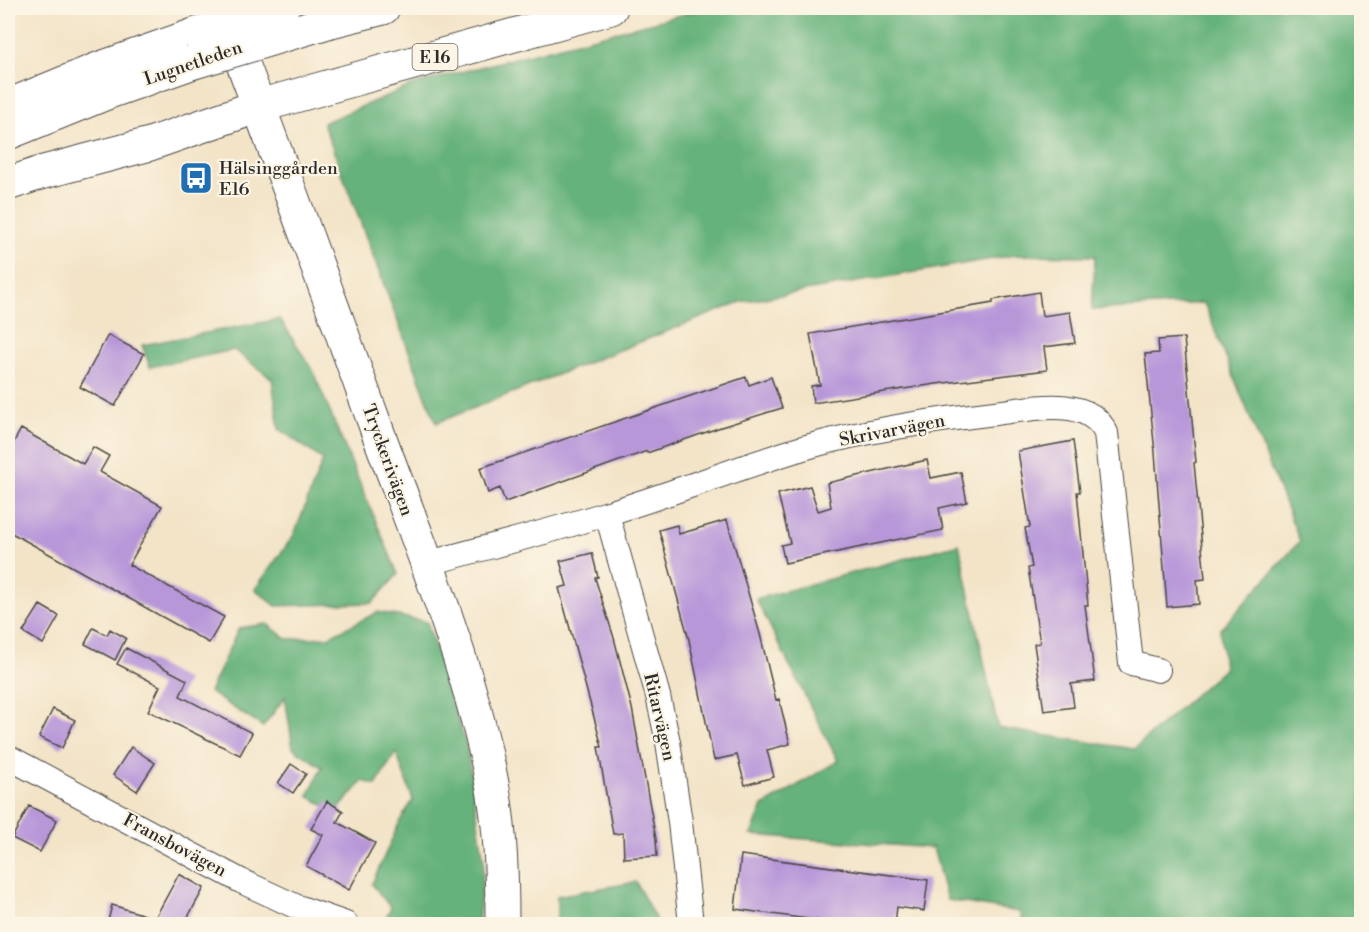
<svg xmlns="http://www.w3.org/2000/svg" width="1369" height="932" viewBox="0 0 1369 932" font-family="'Libre Bodoni',serif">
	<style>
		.forest { fill: #66b27c; stroke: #486e54; stroke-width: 1.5 }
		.building { fill: #b897d9 }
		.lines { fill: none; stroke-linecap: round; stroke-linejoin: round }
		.street-casing { stroke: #494743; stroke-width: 26 }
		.secondary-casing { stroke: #494743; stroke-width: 35 }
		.highway-casing { stroke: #494743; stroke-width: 35 }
		.street { stroke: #fff; stroke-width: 24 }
		.secondary { stroke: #fff; stroke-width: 33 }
		.highway { stroke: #fff; stroke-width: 33 }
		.highway-bridge-casing { stroke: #494743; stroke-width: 35; stroke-linecap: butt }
		.highway-bridge { stroke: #fff; stroke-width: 33 }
		.labels { text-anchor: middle; stroke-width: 4.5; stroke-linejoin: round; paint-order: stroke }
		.shield { fill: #fcf5e5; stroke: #6a6863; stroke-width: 1.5 }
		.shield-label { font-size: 16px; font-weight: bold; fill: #2b2b2b }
		.street-label { font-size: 18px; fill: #2b2b2b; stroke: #fcf5e5 }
		.poi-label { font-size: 18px; fill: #2b2b2b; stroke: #fcf5e5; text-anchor: start }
	</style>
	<rect width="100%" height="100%" fill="#fcf5e5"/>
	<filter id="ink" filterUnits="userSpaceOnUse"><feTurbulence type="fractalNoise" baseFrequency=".0167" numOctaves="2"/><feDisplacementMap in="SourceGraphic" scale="12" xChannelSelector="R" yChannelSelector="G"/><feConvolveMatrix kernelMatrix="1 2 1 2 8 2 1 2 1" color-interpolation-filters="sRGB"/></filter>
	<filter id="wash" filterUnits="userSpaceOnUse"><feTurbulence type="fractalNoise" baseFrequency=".008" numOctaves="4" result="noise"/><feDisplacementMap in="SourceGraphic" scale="24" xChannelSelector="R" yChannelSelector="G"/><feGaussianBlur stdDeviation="1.35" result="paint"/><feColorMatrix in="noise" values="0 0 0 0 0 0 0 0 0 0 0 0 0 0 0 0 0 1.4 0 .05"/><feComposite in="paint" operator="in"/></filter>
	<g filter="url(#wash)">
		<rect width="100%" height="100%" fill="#f3e4c8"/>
		<!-- forest -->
		<path class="forest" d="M707,8H1361V924H1024L1019,912L947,900L933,848L751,835L763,806L838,761L756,599L959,544L998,728L1134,749L1224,669L1220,630L1300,541L1204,303L1092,310L1095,256L1015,255L741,302L436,423L323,123L415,84Z
			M280,319L312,369L398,574L372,603L276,606L255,589L294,535L323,460L279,429L272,379L234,350L150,367L142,345Z
			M378,612L427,622L467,748L484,862L478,924H383L391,908L372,884L400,821L413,800L396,752L376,785L363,781L336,812L308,796L322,767L293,748L285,697L263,727L209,692L239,628L267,624L287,639L328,637Z
			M636,882L658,924H557V896Z"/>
		<g id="blocks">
			<!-- building -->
			<path class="building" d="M1039,292L1042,316L1070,312L1075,343L1044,347L1047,370L936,384L813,403L811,386L820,385L810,334L993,303V300Z
				M108,335L144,354L115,406L80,387Z
				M1184,338L1196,462L1194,463L1205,579L1197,580L1199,604L1167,607L1155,453L1145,354L1159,353L1158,340Z
				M746,377L749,385L771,377L782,408L721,427L647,453V451L505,502L500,488L488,493L480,468Z
				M21,429L83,464L93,447L109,456L100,472L162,506L129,565L224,617L209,643L8,531V453Z
				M1073,441L1080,492H1077L1088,605H1085L1095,681L1071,684L1074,707L1044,711L1034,644L1040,643L1028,568L1032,567L1025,528L1030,527L1018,451Z
				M927,460L931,478L961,472L967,502L939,508L943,530L785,563L781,545L790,543L778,494L810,486L818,511L831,507L827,483Z
				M727,520L760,634L776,700L779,699L790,744L767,750L774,777L745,785L737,755L714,760L689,640L659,530L677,525L679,534Z
				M592,553L598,577L595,578L614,638L632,708L656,839L657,856L624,858L623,833L613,834L598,747H602L559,588L567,586L560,561Z
				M40,605L59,616L43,644L23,632Z
				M93,628L107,635L110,629L126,638L115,660L85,644Z
				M126,648L187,680L180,696L252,733L240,755L148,711L160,686L117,664Z
				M53,709L75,720L62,748L39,737Z
				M131,747L155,763L137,791L113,775Z
				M291,764L306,774L293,793L278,783Z
				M327,801L343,811L337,822L375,843L349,890L306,866L323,835L311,829Z
				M29,806L57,820L40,852L12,838Z
				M741,855L928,880L924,911L897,907L895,924H845L735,909Z
				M179,874L204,888L184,924H117L108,921L112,905L155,918Z"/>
		</g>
	</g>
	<g filter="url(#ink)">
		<use href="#blocks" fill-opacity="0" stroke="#494743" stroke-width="1.5"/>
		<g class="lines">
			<!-- street casing -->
			<g class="street-casing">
				<path id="street" d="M607,514L658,696L668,742L680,822L691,924
					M426,564C486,547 546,533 605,514C672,494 736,468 803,448C866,430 930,421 995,413C1030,409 1088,394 1106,433L1131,663L1158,670
					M8,757L241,881L295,906L346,924"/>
			</g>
			<!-- secondary casing -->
			<g class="secondary-casing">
				<path id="secondary" d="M222,8C275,148 326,289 377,430C420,546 471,668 493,789C501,834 502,879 502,924"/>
			</g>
			<!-- highway casing -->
			<g class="highway-casing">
				<path id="highway" d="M331,21L383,8
					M8,106L98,69L197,34
					M8,133L109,92L191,63
					M8,184L40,173L150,144L259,106L611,8"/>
			</g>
			<!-- street -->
			<use href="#street" class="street"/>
			<!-- secondary -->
			<use href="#secondary" class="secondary"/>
			<!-- highway -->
			<use href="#highway" class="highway"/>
			<!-- highway-bridge casing -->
			<g class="highway-bridge-casing">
				<path id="highway-bridge" d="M197,34L282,8
					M191,63L331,21"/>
			</g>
			<!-- highway-bridge -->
			<use href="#highway-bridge" class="highway-bridge"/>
		</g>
	</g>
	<!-- icons -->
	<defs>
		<g id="bus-square" transform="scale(1.725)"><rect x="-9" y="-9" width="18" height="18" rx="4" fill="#1f6fb2" stroke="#fcf5e5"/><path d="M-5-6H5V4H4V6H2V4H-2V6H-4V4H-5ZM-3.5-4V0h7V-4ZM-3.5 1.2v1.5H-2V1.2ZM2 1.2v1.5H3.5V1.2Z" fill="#fff"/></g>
	</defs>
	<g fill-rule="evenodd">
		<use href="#bus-square" x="196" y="178"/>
	</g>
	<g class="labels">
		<!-- shield labels -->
		<rect class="shield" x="412.5" y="44" width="45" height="26" rx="4.5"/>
		<g class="shield-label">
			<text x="435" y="63">E 16</text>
		</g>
		<!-- street labels -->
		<g class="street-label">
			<text transform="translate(193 63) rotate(-19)" y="6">Lugnetleden</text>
			<text transform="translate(892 430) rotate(-11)" y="6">Skrivarvägen</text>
			<text transform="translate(388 460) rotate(70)" y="6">Tryckerivägen</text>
			<text transform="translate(660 717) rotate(77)" y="6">Ritarvägen</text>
			<text transform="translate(175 845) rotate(28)" y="6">Fransbovägen</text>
		</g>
		<!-- poi labels -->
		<g class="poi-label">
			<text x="219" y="174">Hälsinggården<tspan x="219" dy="21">E16</tspan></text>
		</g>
	</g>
	<!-- margin -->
	<rect width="1369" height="932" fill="none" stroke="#fcf5e5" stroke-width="30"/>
</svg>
